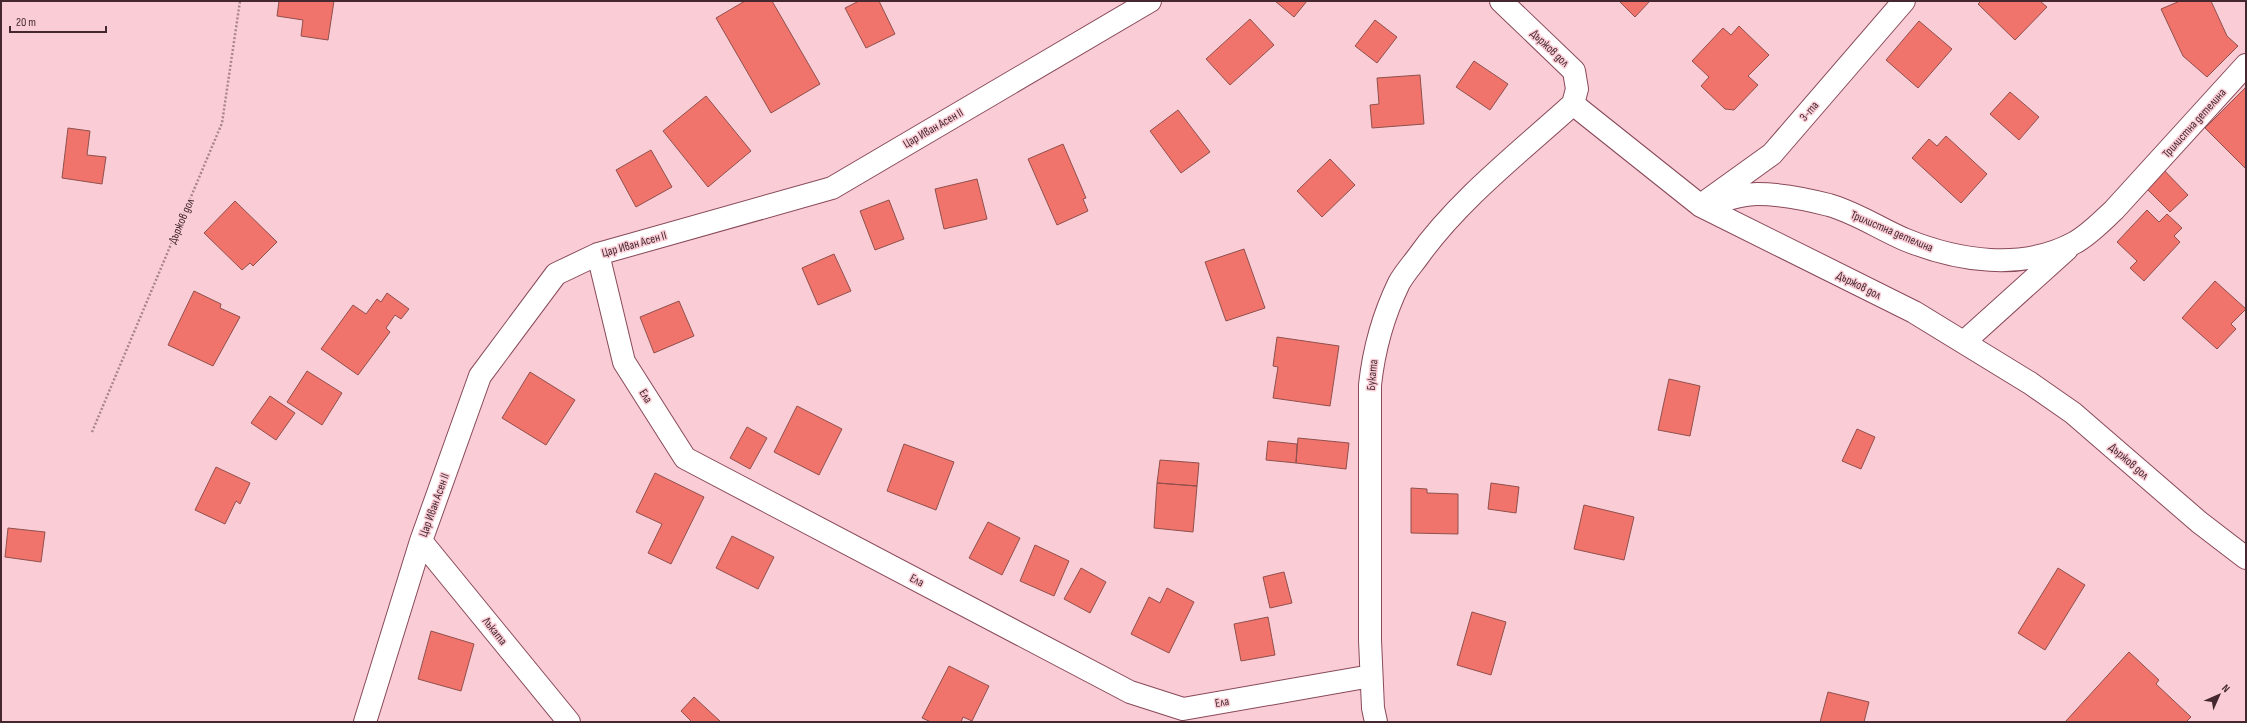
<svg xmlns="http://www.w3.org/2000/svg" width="2247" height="723" viewBox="0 0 2247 723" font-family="'Sofia Sans Condensed',sans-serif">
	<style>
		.building { fill: #f0736c; stroke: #90504c }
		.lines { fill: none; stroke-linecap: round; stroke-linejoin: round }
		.minor-casing { stroke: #884959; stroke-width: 24 }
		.path { stroke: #aa848d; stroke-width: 2.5; stroke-dasharray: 2 2; stroke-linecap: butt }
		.minor { stroke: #fff; stroke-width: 22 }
		.labels { text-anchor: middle; stroke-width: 3; stroke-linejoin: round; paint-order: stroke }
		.street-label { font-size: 12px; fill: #45282f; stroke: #facdd6 }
	</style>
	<rect width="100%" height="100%" fill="#facdd6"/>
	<!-- building -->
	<path class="building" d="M279,1H334L328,40L301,36L303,20L277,16Z
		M745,1H772L820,84L771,113L716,18Z
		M859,1H879L895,34L866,48L845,8Z
		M1275,1H1307L1294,17Z
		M1619,1H1650L1635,17Z
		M1981,1H2040L2047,7L2015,40L1978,4Z
		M2180,1H2211L2227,36L2238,46L2207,77L2183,56L2161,9Z
		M1250,19L1274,45L1230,85L1206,59Z
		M1375,20L1397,37L1377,63L1355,46Z
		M1919,21L1952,49L1918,88L1886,60Z
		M1739,26L1769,55L1748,76L1758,85L1734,110L1725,109L1701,86L1709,77L1692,61L1723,28L1731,35Z
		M1474,61L1508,84L1490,110L1456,87Z
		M1420,75L1424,124L1372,128L1370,105L1379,104L1377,78Z
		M2246,87V169L2205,128Z
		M2010,92L2039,117L2019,140L1990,114Z
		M706,96L751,151L708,187L663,131Z
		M1178,110L1210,152L1181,173L1150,131Z
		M68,128L90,131L87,155L106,157L102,184L62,178Z
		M1946,136L1987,174L1961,203L1912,158L1929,139L1937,146Z
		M1063,144L1086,198L1083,199L1088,211L1057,225L1028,159Z
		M651,150L672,187L636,207L616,170Z
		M1330,159L1355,185L1322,217L1297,191Z
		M2160,166L2188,195L2170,212L2142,184Z
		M977,179L987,219L944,229L935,189Z
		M889,200L904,239L875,250L860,211Z
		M235,201L277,242L253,266L250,263L242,270L204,233Z
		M2147,210L2159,222L2167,214L2182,228L2174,236L2180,242L2144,281L2130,268L2137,261L2117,242Z
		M1244,249L1265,308L1226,321L1205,262Z
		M834,254L851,291L818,305L802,268Z
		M2215,281L2246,309L2231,324L2236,329L2217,349L2182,318Z
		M194,291L221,304L220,308L240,317L213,366L168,345Z
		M387,293L409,309L401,319L395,315L386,328L390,332L358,375L321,349L353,305L366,314L377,299L381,302Z
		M679,301L694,336L654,353L640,317Z
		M1277,337L1339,346L1330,406L1273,398L1278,367L1273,366Z
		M307,371L342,393L322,425L287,402Z
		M530,372L575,400L546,445L502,418Z
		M1669,379L1700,386L1690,436L1658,430Z
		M270,396L295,413L276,440L251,423Z
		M797,406L842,429L819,475L774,452Z
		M747,427L767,438L750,469L730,458Z
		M1857,429L1875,437L1861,469L1842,461Z
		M1298,438L1349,443L1346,469L1296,463Z
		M1268,441L1297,444L1296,463L1266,460Z
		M904,444L954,462L936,510L887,491Z
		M1160,460L1199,463L1197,486L1157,483Z
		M216,467L250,483L240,504L236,501L225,524L195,510Z
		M655,473L704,497L671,564L648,553L662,524L636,512Z
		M1157,483L1197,486L1193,532L1154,528Z
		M1491,483L1519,487L1516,513L1488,509Z
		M1411,488L1427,489V493L1458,494V534L1411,533Z
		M1584,505L1634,517L1624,560L1574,549Z
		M988,522L1020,538L1002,575L969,558Z
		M8,528L45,532L41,562L5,557Z
		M732,536L774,557L758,589L716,568Z
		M1035,545L1069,561L1054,596L1020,581Z
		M1081,568L1106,582L1090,613L1064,599Z
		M2058,568L2085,585L2045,650L2018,633Z
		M1284,572L1292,603L1270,608L1263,577Z
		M1167,588L1194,602L1169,653L1131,634L1149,597L1160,603Z
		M1472,612L1506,622L1491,675L1457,665Z
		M1268,617L1275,655L1241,661L1234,624Z
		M431,631L474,644L461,691L418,679Z
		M2129,652L2159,680L2156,684L2191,717L2186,722H2065Z
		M949,666L989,686L972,721L963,717L961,722H931L922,718Z
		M1828,692L1869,702L1864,722H1820Z
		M694,697L721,722H692L681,711Z"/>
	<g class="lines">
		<!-- minor casing -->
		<g class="minor-casing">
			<path id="minor" d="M1501,1L1574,71L1577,89L1573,104
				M1573,104L1701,206L1914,312L2030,383L2073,413L2199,522L2246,558
				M1708,200L1772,154L1904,1
				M1701,206C1719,202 1739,194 1757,194C1781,194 1806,199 1829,205C1857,213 1880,229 1906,240C1958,261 2022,271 2074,243C2089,235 2101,222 2114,210L2246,65
				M598,254L624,362L685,458L1130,692L1183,709L1371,676
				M1964,342L2067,249
				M421,541L569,722
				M365,722L421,541L480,376L556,274L598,254L832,188L1150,1
				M1376,722L1373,708L1370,640V385C1374,348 1383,316 1399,283C1404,274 1411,266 1417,258C1458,200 1520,152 1573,104"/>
		</g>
		<!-- path -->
		<path class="path" d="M92,432L222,123L240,1"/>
		<!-- minor -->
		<use href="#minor" class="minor"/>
	</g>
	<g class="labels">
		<!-- street labels -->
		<g class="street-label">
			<text transform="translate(1550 48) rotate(44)" y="4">Държов дол</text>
			<text transform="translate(1809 111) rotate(-49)" y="4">3-та</text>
			<text transform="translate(2194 123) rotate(-48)" y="4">Трилистна детелина</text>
			<text transform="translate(933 128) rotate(-30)" y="4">Цар Иван Асен II</text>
			<text transform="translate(181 221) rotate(-67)" y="4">Държов дол</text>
			<text transform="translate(1892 231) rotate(23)" y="4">Трилистна детелина</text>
			<text transform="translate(634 244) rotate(-16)" y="4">Цар Иван Асен II</text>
			<text transform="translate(1859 285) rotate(27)" y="4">Държов дол</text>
			<text transform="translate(1372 375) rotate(-85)" y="4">Буката</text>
			<text transform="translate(646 396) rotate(58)" y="4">Ела</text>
			<text transform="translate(2129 461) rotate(41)" y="4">Държов дол</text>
			<text transform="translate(434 505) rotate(-70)" y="4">Цар Иван Асен II</text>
			<text transform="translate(917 580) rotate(27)" y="4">Ела</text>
			<text transform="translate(495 631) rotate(51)" y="4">Лъката</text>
			<text transform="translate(1222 702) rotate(-10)" y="4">Ела</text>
		</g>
	</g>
	<!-- border -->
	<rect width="2247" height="723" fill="none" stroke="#45282f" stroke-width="4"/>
	<!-- north arrow -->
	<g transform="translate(2219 695) rotate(45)" stroke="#facdd6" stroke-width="3" paint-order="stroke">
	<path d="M0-3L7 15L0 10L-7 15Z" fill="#45282f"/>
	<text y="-6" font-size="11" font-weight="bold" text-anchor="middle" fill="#45282f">N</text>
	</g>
	<!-- scale -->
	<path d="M10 26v6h96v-6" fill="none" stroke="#45282f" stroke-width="2"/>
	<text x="16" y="26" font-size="12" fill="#45282f" stroke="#facdd6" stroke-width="3" paint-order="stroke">20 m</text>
</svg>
